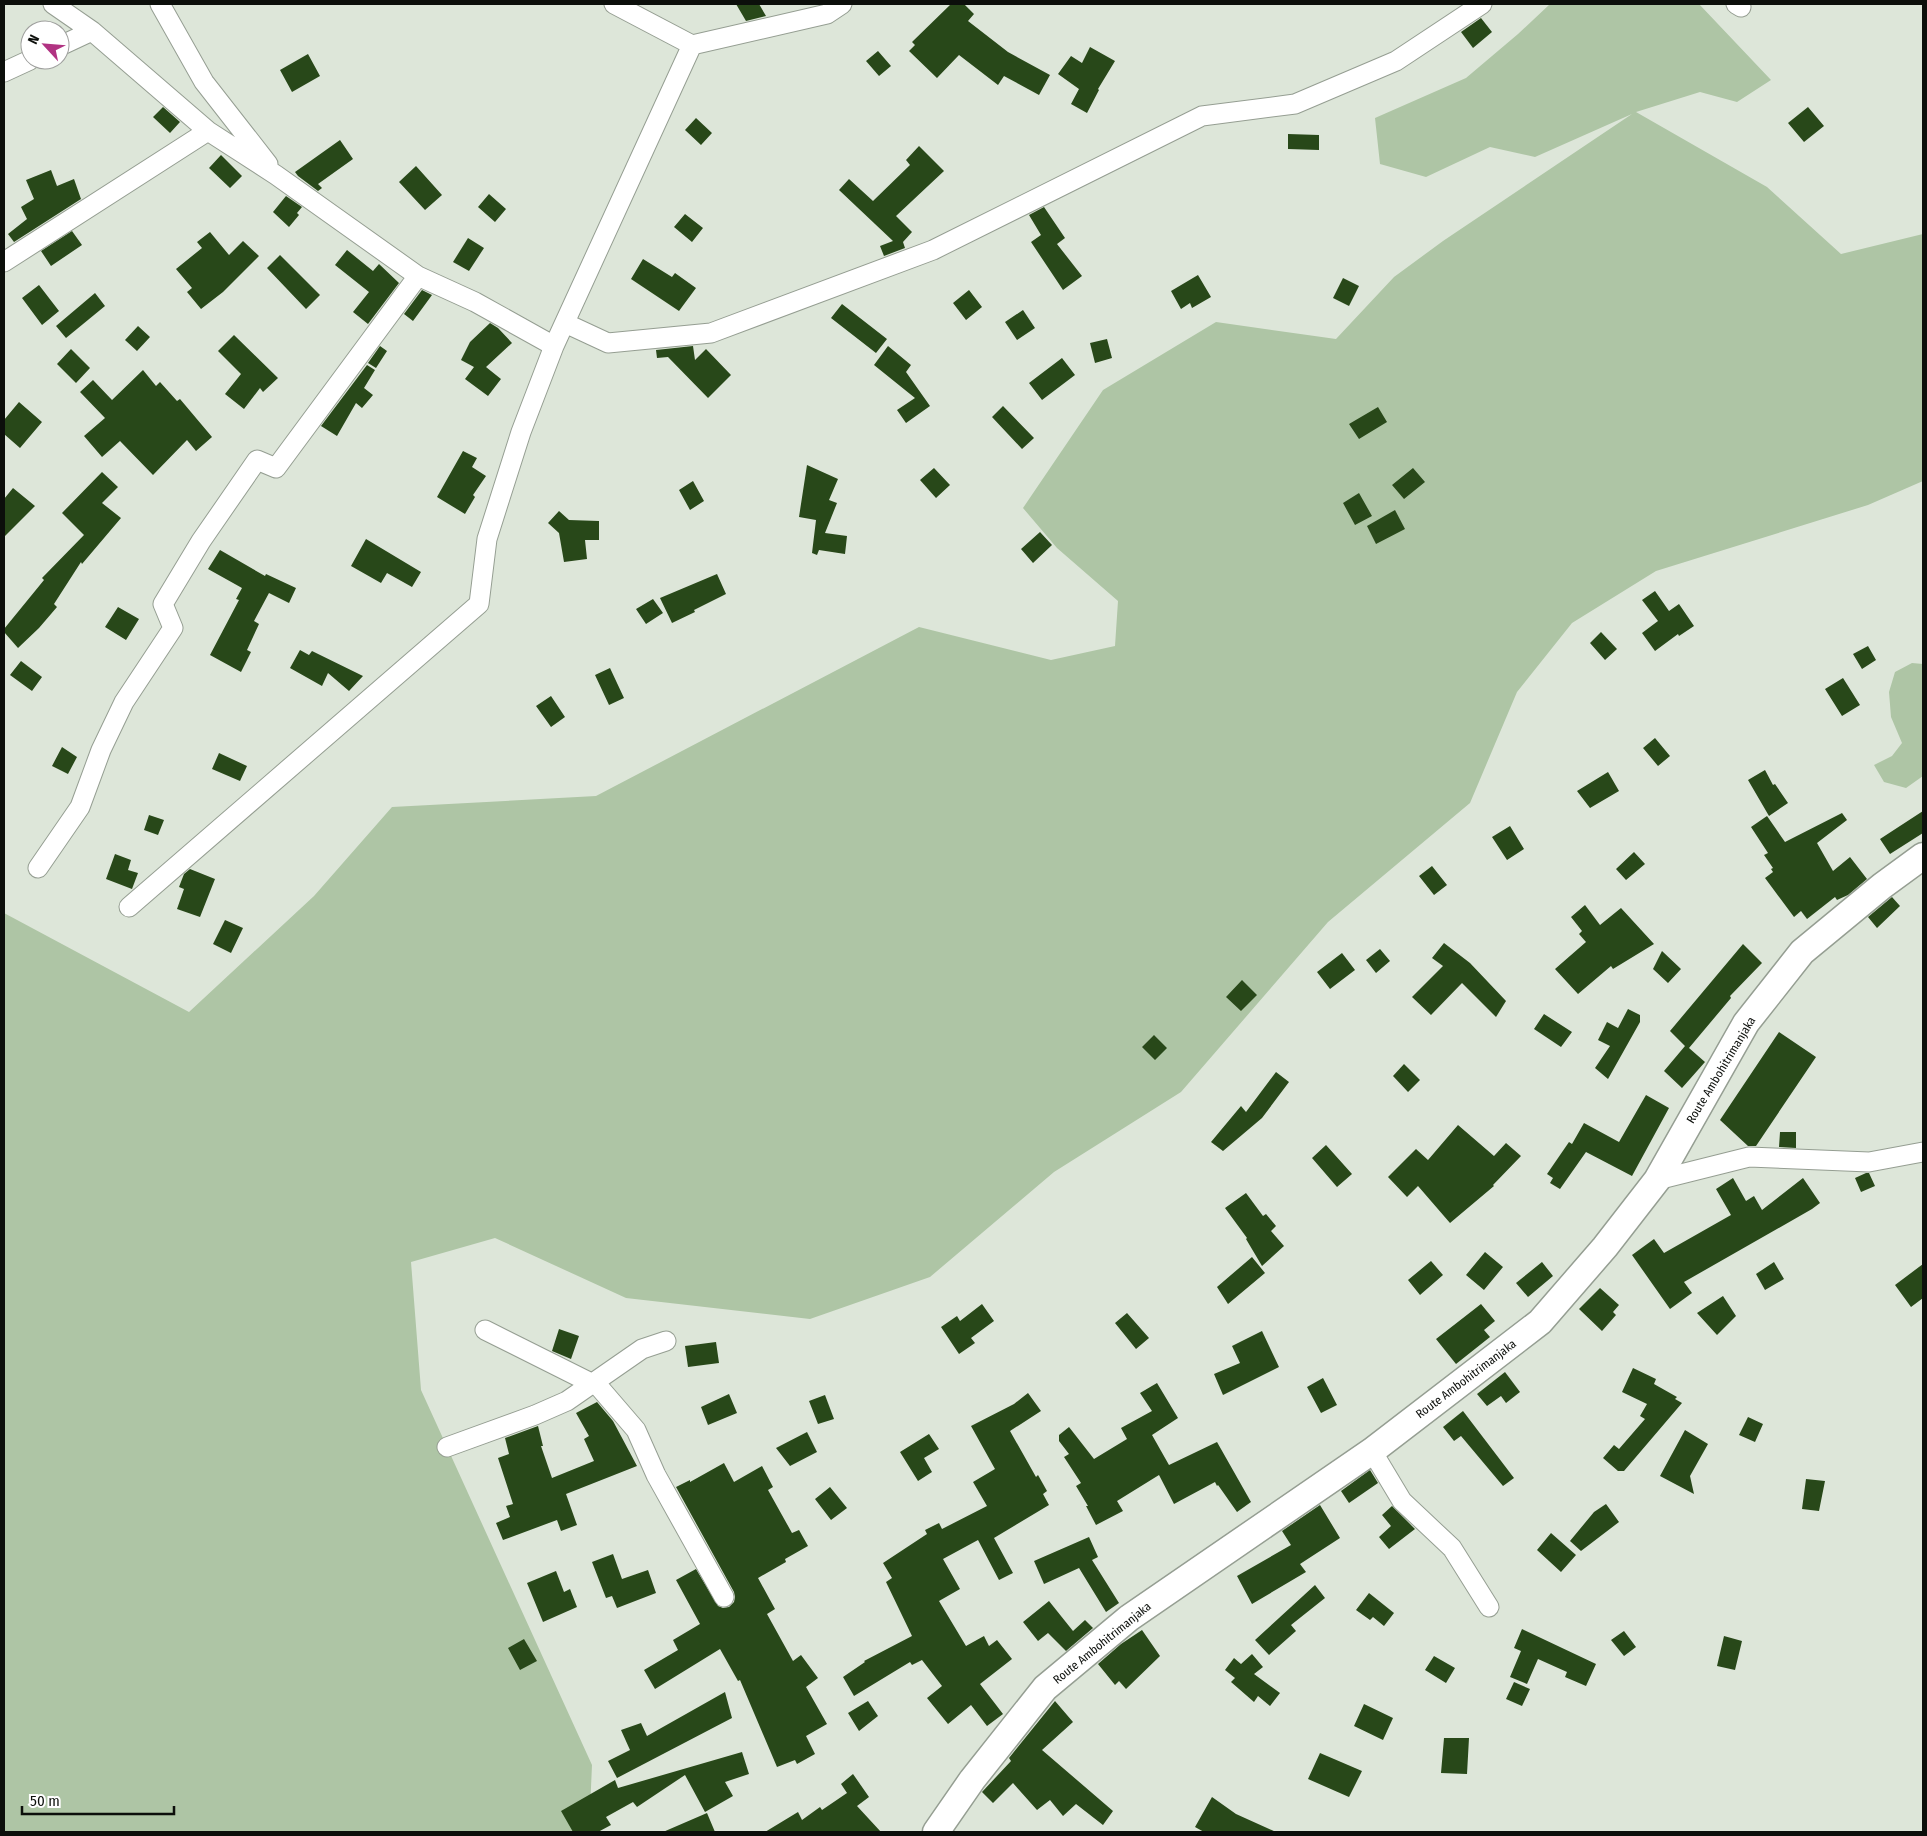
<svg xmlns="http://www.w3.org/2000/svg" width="1927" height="1836" viewBox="0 0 1927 1836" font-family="'Fira Sans Condensed',sans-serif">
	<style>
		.green { fill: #aec5a5 }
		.building { fill: #284819 }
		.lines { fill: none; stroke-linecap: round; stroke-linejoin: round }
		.street-casing { stroke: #959e92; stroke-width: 21 }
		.secondary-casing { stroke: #959e92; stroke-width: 29 }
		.street { stroke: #fff; stroke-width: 19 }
		.secondary { stroke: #fff; stroke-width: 26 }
		.labels { text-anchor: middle; stroke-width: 5; stroke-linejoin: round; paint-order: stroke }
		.street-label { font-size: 12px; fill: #0c0f0b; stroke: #fff }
	</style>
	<rect width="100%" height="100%" fill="#dde6d9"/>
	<!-- green -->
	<path class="green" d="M1550,4H1699L1771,80L1737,102L1700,92L1636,112L1767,187L1841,254L1923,234V481L1868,505L1656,571L1572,623L1517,692L1470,803L1328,922L1181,1092L1054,1172L930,1277L810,1319L626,1298L495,1238L411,1262L421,1390L592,1765L589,1832H4V913L189,1012L314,896L392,807L596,796L919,627L1051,660L1115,646L1118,601L1057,548L1023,508L1103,390L1216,322L1336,339L1394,277L1443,241L1632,114L1535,157L1490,147L1426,177L1380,164L1375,118L1466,78L1518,34Z
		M1912,663L1923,664V776L1906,788L1884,782L1874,765L1892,756L1902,743L1891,717L1889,692L1895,672Z"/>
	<!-- building -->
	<path class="building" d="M736,4H759L766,16L746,21Z
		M951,4H964L974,14L968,21L1008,52L1050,75L1039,95L1004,76L998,85L959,55L937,78L909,51L915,45L912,42Z
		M1481,18L1492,32L1473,48L1461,32Z
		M1090,47L1115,61L1098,89L1099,90L1087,113L1071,104L1079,89L1058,74L1071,56L1082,63Z
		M878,51L891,66L879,76L866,61Z
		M308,54L320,76L292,92L280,70Z
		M163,107L180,122L170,133L153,117Z
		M1808,107L1824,126L1804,142L1788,123Z
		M696,118L712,133L701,145L685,130Z
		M1288,134L1319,135V150L1288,149Z
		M340,140L353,159L318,184L322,188L318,191L298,176L295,172Z
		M919,146L944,171L896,216L912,232L903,242L905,248L884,256L880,246L893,241L839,190L849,179L873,201L910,165L906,160Z
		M221,155L242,176L230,188L209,168Z
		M416,166L442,195L425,210L399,182Z
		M51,170L57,186L74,179L81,199L14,242L8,234L27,219L21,207L34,199L26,180Z
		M489,194L506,209L495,222L478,207Z
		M286,196L302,207L297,213L299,215L289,227L273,212Z
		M1044,207L1065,238L1057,244L1082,276L1063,290L1031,242L1041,235L1029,215Z
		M685,214L703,228L692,242L674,227Z
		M72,231L82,245L51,266L41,251Z
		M210,232L229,255L243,241L259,256L223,292L201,309L187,292L192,288L176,269L202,248L197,242Z
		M468,238L484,248L469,271L453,262Z
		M347,250L373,271L379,264L399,283L368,324L353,312L369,292L335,265Z
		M280,255L320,295L306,309L267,268Z
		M643,259L672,277L675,273L696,288L679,311L631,279Z
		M1198,275L1211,297L1192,308L1190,303L1181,309L1171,291Z
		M1343,278L1359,286L1349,306L1333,298Z
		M39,285L59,311L42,325L22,298Z
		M422,290L432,295L413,321L404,314Z
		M969,290L982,307L966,320L953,303Z
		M95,293L105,306L66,338L56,326Z
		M842,304L887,339L876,353L831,318Z
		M1023,310L1035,328L1017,340L1005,322Z
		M490,323L498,328L512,343L486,367L501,379L488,396L465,379L474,367L461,360L470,342Z
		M138,326L150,337L137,351L125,340Z
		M234,335L278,378L263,392L260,388L244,409L225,394L241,374L218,351Z
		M1107,339L1112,358L1095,363L1090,343Z
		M380,346L387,351L376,368L368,363Z
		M693,346L695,360L706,349L731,375L708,398L668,357L657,358L656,350Z
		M888,346L911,365L906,372L930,406L906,423L897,410L915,398L874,365Z
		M71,349L90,368L76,383L57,364Z
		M1062,358L1075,375L1042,400L1029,383Z
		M367,365L375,370L364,388L373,395L362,408L356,403L337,436L321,426Z
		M143,370L156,386L160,382L177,401L180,399L212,437L196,451L187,440L153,475L120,441L102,457L84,436L105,418L80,392L93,380L112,400Z
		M19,402L42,422L20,448L4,434V420Z
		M1003,406L1034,438L1022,449L992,417Z
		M1378,407L1387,422L1359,439L1349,424Z
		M463,451L477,458L472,467L486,476L473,495L475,497L465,514L437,497Z
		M807,465L838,479L829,500L837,503L825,533L847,536L845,554L819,550L817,555L812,553L816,520L799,517Z
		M934,468L950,485L936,498L920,480Z
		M1413,468L1425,482L1404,499L1392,485Z
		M102,472L118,487L102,503L121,518L82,564L81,562L54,604L57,607L39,628L18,648L4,632V629L44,580L42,578L84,535L62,513Z
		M693,481L704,501L690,510L679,490Z
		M13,488L35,506L4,537V499Z
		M1359,493L1372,516L1355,525L1343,503Z
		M1395,510L1405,529L1376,544L1367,526Z
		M559,511L569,520L599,521V540H585L587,559L564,562L559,533L548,523Z
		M1040,532L1052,545L1033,563L1021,549Z
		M366,539L421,572L412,587L387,573L381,583L351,566Z
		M220,550L265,576L266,574L296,588L289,603L269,593L254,621L259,624L247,650L251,652L241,672L210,655L239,600L236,599L242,588L208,569Z
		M717,574L726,594L694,610L695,612L672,623L660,598Z
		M1655,591L1669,611L1679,604L1694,626L1679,636L1678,634L1655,651L1642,633L1658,621L1642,600Z
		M653,599L663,613L646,624L636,609Z
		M118,607L139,619L126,640L105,627Z
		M1601,632L1617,649L1605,660L1590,643Z
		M1868,646L1876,660L1862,669L1853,654Z
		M300,650L309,655L312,651L363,676L349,691L328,673L322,686L290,668Z
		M21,661L42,677L32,691L10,675Z
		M610,668L624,698L609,705L595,675Z
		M1843,678L1860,705L1842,716L1825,689Z
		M551,696L565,717L551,727L536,706Z
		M1655,738L1670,756L1658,766L1643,748Z
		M62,747L77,757L68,774L52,766Z
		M219,753L247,766L240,781L212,769Z
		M1765,770L1773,785L1775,784L1788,803L1769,816L1748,780Z
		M1608,772L1619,791L1590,808L1577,791Z
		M1923,811V833L1890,854L1880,839Z
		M1842,813L1847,820L1817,843L1833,871L1850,857L1867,879L1848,895L1837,900L1835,897L1807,919L1801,911L1794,917L1765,878L1773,872L1771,869L1773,868L1764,855L1768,853L1751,827L1767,816L1785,842Z
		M149,815L164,820L158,835L144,830Z
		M1510,826L1524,849L1507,860L1492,837Z
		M1634,852L1645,864L1626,880L1616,869Z
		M115,854L131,860L128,870L138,873L132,889L106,879Z
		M1432,866L1447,885L1434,895L1419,876Z
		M190,869L215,879L200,917L177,909L184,889L179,887L184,874Z
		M1892,897L1900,906L1877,928L1868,917Z
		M1585,905L1600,925L1621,908L1654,944L1613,969L1611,966L1578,994L1555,969L1586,942L1579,934L1582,931L1571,917Z
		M225,920L243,928L231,953L213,944Z
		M1444,943L1470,963L1506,1001L1496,1017L1462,983L1431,1015L1412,997L1443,966L1432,958Z
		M1743,944L1762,963L1730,996L1731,998L1689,1048L1705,1062L1682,1088L1664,1071L1685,1046L1670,1031Z
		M1380,949L1390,961L1376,973L1366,960Z
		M1662,951L1681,969L1668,983L1653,969Z
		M1342,953L1355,970L1330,989L1317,972Z
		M1242,980L1257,995L1241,1011L1226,997Z
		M1628,1009L1640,1015V1022L1608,1079L1595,1068L1610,1046L1598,1040L1607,1022L1618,1028Z
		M1544,1014L1572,1032L1561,1047L1534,1029Z
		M1779,1032L1816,1057L1756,1146H1748L1720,1120Z
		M1154,1035L1167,1048L1155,1060L1142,1047Z
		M1404,1064L1420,1080L1408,1092L1393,1076Z
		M1276,1072L1289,1082L1262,1118L1223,1151L1211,1142L1241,1106L1246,1112Z
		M1646,1095L1669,1108L1632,1176L1586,1152L1560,1189L1550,1183L1553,1178L1547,1174L1569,1142L1572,1144L1584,1123L1619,1142Z
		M1458,1125L1494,1156L1506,1143L1521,1156L1493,1185L1494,1186L1450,1223L1418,1186L1407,1197L1388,1177L1416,1149L1428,1160Z
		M1780,1132H1796V1148L1779,1147Z
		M1326,1145L1352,1174L1337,1187L1312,1158Z
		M1866,1173H1869L1875,1186L1861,1192L1855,1178Z
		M1733,1178L1746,1201L1754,1196L1762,1210L1803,1178L1820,1203L1812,1209L1684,1282L1692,1293L1670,1309L1632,1255L1654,1239L1664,1253L1731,1215L1716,1189Z
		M1246,1193L1263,1216L1266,1214L1276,1226L1271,1231L1284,1246L1262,1266L1246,1239L1247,1238L1225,1208Z
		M1485,1252L1503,1267L1484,1290L1466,1275Z
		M1252,1257L1265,1273L1228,1304L1217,1287Z
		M1431,1261L1443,1275L1420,1295L1408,1280Z
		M1542,1262L1553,1276L1528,1297L1516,1283Z
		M1774,1262L1784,1279L1765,1290L1756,1274Z
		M1923,1264V1298L1911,1307L1895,1285Z
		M1600,1288L1619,1305L1613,1312L1616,1315L1602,1331L1579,1309Z
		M1723,1296L1736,1316L1717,1335L1697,1313Z
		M982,1304L994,1321L971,1338L975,1343L959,1354L941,1327L957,1316L960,1321Z
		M1481,1304L1495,1321L1484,1330L1490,1337L1456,1364L1436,1339Z
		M1127,1313L1149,1338L1136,1349L1115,1323Z
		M559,1329L579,1336L571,1359L552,1351Z
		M1262,1331L1279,1367L1223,1395L1214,1374L1240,1363L1232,1346Z
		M716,1342L719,1363L688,1367L685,1346Z
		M1633,1368L1656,1379L1654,1384L1677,1397L1675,1399L1682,1403L1624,1471H1618L1603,1458L1614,1445L1619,1449L1645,1419L1640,1416L1647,1404L1622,1392Z
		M1505,1372L1520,1392L1506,1403L1501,1396L1487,1406L1477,1394Z
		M1323,1378L1337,1405L1321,1413L1307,1387Z
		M1157,1383L1178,1418L1152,1435L1169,1465L1217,1442L1251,1502L1237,1512L1218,1485L1217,1486L1215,1482L1174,1504L1159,1475L1117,1501L1123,1511L1096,1525L1086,1506H1088L1076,1486L1081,1483L1064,1457L1069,1454L1059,1441V1435L1069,1427L1094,1459L1127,1439L1121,1428L1152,1411L1140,1393Z
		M1028,1393L1041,1411L1010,1431L1036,1477L1038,1475L1047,1491L1043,1494L1049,1505L994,1538L1013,1573L999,1580L978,1540L943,1559L960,1589L939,1601L966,1646L984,1636L989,1646L997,1640L1012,1659L980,1684L1003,1714L987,1726L971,1705L948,1724L927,1698L942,1686L922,1660L912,1665L910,1662L854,1696L843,1677L865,1662L864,1661L912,1636L886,1582L892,1578L883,1563L927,1534L925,1530L939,1523L942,1529L987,1506L973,1482L995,1469L971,1426L1014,1404Z
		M729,1394L737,1413L708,1425L701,1407Z
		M825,1395L834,1419L818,1424L809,1401Z
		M597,1402L613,1421L637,1466L566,1494L577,1525L561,1531L557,1520L503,1540L496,1523L510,1517L506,1506L513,1504L498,1458L509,1454L505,1438L538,1426L543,1446H541L552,1478L594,1461L584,1439L589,1436L576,1413Z
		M1463,1411L1514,1478L1503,1486L1461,1436L1454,1441L1443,1427Z
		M1748,1417L1763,1424L1755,1442L1739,1435Z
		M1685,1430L1708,1444L1690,1476L1694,1494L1660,1476Z
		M807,1432L817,1452L790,1466L776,1448Z
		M929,1434L939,1449L924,1458L932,1472L918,1481L900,1452Z
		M724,1463L734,1482L762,1466L773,1487L768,1490L792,1533L799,1530L808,1546L785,1559L786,1562L758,1578L775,1609L767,1614L793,1661L801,1655L818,1678L806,1687L827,1724L806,1736L815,1754L797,1764L795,1760L777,1767L740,1680L738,1681L720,1649L655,1689L644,1670L678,1650L673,1640L700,1624L676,1580L696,1569L718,1606L723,1608L729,1607L734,1602L735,1597L734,1592L676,1487L690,1480V1482Z
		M1370,1470L1378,1483L1349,1503L1341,1491Z
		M1806,1479L1825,1481L1819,1511L1802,1509Z
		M830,1487L847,1508L831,1520L815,1499Z
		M1606,1504L1619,1522L1581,1551L1570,1541L1594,1512Z
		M1320,1505L1340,1538L1300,1564L1306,1572L1252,1604L1237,1576L1291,1545L1282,1531Z
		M1392,1506L1415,1529L1389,1549L1379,1537L1391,1526L1382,1515Z
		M1551,1533L1576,1555L1561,1572L1537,1550Z
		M1089,1537L1098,1557L1092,1560L1119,1603L1106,1612L1079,1568L1044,1584L1034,1561Z
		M613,1554L622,1579L648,1570L656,1593L617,1608L612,1596L606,1598L592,1562Z
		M556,1571L564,1592L570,1589L577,1607L543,1622L527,1583Z
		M1315,1585L1325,1598L1291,1625L1296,1631L1269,1655L1255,1640Z
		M1369,1593L1394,1613L1384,1626L1373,1617L1370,1620L1356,1610Z
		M1049,1601L1073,1631L1085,1620L1093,1628L1066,1651L1048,1633L1038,1641L1023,1622Z
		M1522,1629L1596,1664L1586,1686L1565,1677L1567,1672L1538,1659L1527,1684L1510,1677L1521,1651L1514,1648Z
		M1142,1630L1160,1656L1126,1689L1119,1681L1115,1685L1098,1664L1121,1644Z
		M1624,1631L1636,1647L1624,1656L1611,1640Z
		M1724,1636L1742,1641L1735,1670L1717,1666Z
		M524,1639L537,1661L520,1670L508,1648Z
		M1252,1654L1263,1667L1254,1674L1280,1693L1270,1706L1258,1696L1254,1702L1231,1682L1235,1678L1225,1670L1234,1658L1241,1664Z
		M1434,1656L1455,1668L1446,1683L1425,1670Z
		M1514,1682L1530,1689L1522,1706L1506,1699Z
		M725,1692L732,1718L617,1778L608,1761L630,1750L621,1730L641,1723L647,1736Z
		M868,1701L878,1716L859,1731L848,1713Z
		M1055,1701L1073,1722L1042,1750L1113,1811L1103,1825L1076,1804L1063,1816L1050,1800L1037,1810L1013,1783L993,1803L982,1792L1011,1761L1009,1758Z
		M1364,1704L1393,1718L1383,1740L1354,1726Z
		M1444,1738H1469L1467,1774L1441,1773Z
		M742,1752L749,1774L725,1782L733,1796L705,1812L685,1775L637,1807L633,1802L606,1817L611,1825L598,1832H573L561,1811L615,1780L618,1788Z
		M1320,1753L1362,1771L1349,1797L1308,1779Z
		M853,1774L869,1797L857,1806L881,1832H765L798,1812L802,1820L820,1807L822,1810L847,1793L841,1784Z
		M1212,1797L1236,1814L1276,1832H1204L1195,1827Z
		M707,1813L715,1832H663Z"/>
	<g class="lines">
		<!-- street casing -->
		<g class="street-casing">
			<path id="street" d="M53,4L92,31L208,131L276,175L418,276L475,302L554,346
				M160,4L204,82L268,164
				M1736,4L1741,7
				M692,45L827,14L842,4
				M60,46L92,31
				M4,72L30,60
				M4,262L208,131
				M565,323L608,343L711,333L933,250L1202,116L1295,104L1396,61L1482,4
				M38,868L80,807L101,750L124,702L173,628L163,604L201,541L257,460L276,468L418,276
				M129,907L479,604L487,539L521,432L554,346L692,45L614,4
				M1657,1180L1749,1157L1869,1162L1923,1152
				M485,1330L599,1387L636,1430L656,1475L724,1597
				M447,1447L535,1415L567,1401L642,1349L666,1341
				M1372,1451L1402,1501L1452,1548L1489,1607"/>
		</g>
		<!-- secondary casing -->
		<g class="secondary-casing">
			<path id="secondary" d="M936,1832L972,1780L1045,1688L1129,1618L1372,1451L1540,1322L1605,1247L1657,1180L1746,1023L1802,952L1882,886L1923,856"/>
		</g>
		<!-- street -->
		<use href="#street" class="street"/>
		<!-- secondary -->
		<use href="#secondary" class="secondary"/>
	</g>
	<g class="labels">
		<!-- street labels -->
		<g class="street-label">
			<text transform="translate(1721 1070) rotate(-59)" y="4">Route Ambohitrimanjaka</text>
			<text transform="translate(1466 1379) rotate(-37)" y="4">Route Ambohitrimanjaka</text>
			<text transform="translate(1102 1643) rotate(-39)" y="4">Route Ambohitrimanjaka</text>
		</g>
	</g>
	<!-- border -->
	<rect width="1927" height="1836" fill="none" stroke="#0c0f0b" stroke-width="10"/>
	<!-- north arrow -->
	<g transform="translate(45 45) rotate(296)"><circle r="24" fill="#ffffff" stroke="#9e9f9d"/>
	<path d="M0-4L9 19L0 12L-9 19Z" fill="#b13382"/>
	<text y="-8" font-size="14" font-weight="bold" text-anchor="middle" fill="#0c0f0b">N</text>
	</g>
	<!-- scale -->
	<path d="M22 1806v8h152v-8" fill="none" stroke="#0c0f0b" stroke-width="2.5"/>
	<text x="30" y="1806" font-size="15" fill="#0c0f0b" stroke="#ffffff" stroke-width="4" paint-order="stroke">50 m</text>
</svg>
